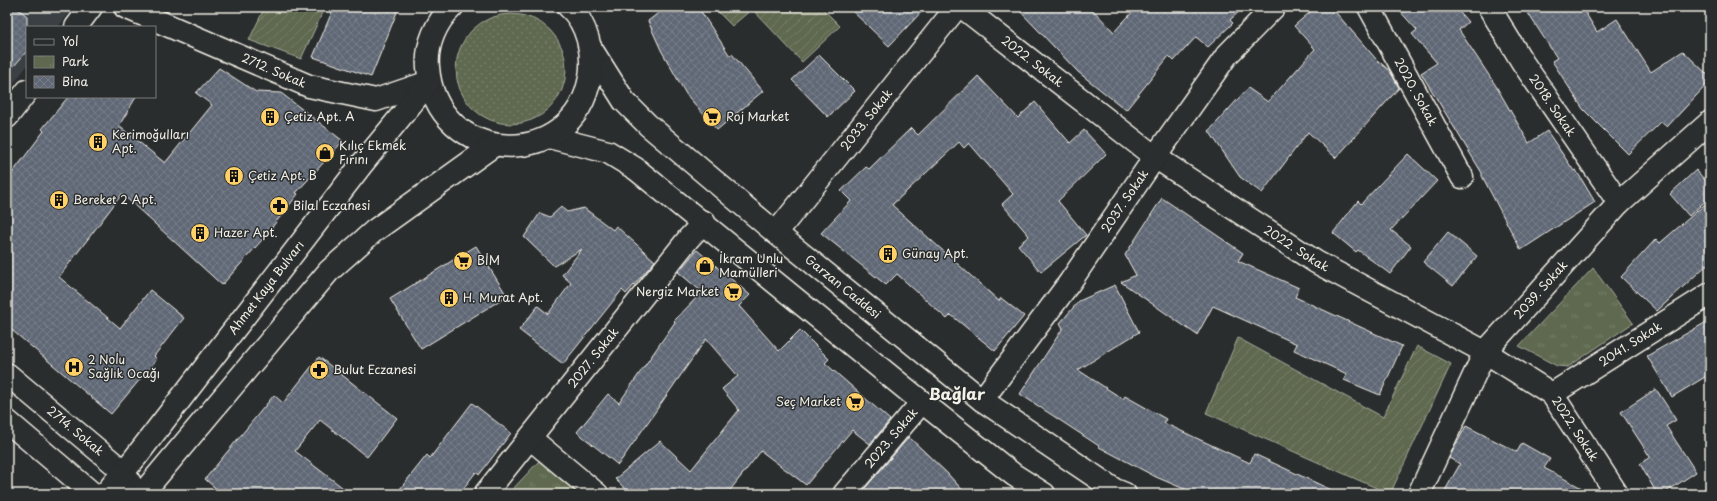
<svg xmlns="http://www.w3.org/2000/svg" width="1717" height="501" viewBox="0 0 1717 501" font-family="'Playpen Sans',sans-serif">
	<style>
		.built { fill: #3a3f44 }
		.grass { fill: url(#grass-dots); stroke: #a9ad9c }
		.park { fill: url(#park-tufts); stroke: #a9ad9c }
		.garden { fill: url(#garden-furrows); stroke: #a9ad9c }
		.building { fill: url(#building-cross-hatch); stroke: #f4f1e8 }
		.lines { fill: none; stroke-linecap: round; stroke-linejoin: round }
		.minor-casing { stroke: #f4f1e8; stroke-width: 25 }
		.major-casing { stroke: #f4f1e8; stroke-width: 25 }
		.minor { stroke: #2a2d2e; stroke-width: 22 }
		.major { stroke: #2a2d2e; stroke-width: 22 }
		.labels { text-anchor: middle; stroke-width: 3; stroke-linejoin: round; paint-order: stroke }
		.street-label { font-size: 12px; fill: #f4f1e8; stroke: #2a2d2e }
		.poi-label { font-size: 12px; fill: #f4f1e8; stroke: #2a2d2e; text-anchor: start }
		.district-label { font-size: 16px; font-weight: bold; fill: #f4f1e8; stroke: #2a2d2e }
	</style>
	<defs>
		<pattern id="grass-dots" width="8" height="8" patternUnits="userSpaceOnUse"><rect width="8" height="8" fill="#5e6950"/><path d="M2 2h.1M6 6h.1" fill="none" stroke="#767f69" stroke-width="1.8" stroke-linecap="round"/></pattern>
		<pattern id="park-tufts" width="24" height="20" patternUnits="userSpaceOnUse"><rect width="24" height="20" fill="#5e6950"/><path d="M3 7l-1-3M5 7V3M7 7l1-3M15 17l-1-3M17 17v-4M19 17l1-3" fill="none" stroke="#767f69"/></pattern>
		<pattern id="garden-furrows" width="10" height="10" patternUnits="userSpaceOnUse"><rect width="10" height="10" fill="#5e6950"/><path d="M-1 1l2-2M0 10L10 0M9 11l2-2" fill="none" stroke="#767f69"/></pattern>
		<pattern id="building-cross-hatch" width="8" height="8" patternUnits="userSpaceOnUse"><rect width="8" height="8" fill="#606876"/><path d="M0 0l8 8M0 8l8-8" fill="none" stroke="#777e8a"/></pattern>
	</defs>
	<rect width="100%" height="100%" fill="#2a2d2e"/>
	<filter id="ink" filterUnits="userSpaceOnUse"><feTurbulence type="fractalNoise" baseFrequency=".025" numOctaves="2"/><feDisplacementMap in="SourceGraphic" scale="8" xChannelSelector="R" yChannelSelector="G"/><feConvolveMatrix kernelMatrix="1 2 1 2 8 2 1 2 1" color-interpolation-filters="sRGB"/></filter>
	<g filter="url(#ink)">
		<!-- built -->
		<path class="built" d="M7,7H74L58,27H27V66L7,92Z"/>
		<!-- grass -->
		<path class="grass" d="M456 69a55 55 0 1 1 110 0a55 55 0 1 1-110 0Z"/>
		<!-- park -->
		<path class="park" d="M1593,268L1633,323L1568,367L1557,366L1519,346Z
			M539,461L582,494H511L510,492Z"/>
		<!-- garden -->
		<path class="garden" d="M265,7H325L301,59L249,40Z
			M713,7H821L840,26L802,62L752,9L732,26Z
			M1238,338L1383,417L1417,346L1451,364L1390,494L1206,413Z"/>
		<!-- building -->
		<path class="building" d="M7,7H16L27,16V51L7,74Z
			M334,7H399L371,77L313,57Z
			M666,7H698L730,56L732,54L763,91L717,130L686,94L661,50L648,21Z
			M848,7H926L889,46Z
			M1016,7H1090L1114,32L1137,7H1244L1230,20L1233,23L1208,47L1196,37L1174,61L1169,56L1126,110L1078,72Z
			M1316,7H1331L1376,59L1390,71L1399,88L1336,158L1308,132L1262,193L1240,177L1209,131L1248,88L1268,102L1315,49L1294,26Z
			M1396,7H1455L1468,22L1459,30L1496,86L1529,143L1547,131L1574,171L1576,170L1595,202L1521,250L1482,176V173L1421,73L1437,63L1412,34L1417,30Z
			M1524,7H1582L1597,32L1617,19L1651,72L1683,51L1710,77V81L1667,127L1661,122L1628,154L1583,109L1552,61L1557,58Z
			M819,55L855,91L828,117L792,80Z
			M219,68L256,92L281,93L343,141L296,193L298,194L262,240L222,285L122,194L59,277L120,328L150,290L184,318L154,356L157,359L111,414L7,326V180L44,131L42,129L68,97H136L119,126L165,163L212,105L196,93Z
			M978,76L1018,118L1035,102L1070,143L1084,130L1106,154L1058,201L1086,235L1041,272L1018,245L1029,236L1002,204L1013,194L969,143L964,148L959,142L892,205L999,301L1001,298L1024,316L995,351L951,315L947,319L897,274L886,285L821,233L851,201L841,191L866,167L869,169L911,128L918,135Z
			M1408,154L1437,181L1391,230L1411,246L1390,274L1358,250L1356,252L1333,233L1358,201L1361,204Z
			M1696,170L1710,186V197L1689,216L1670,194Z
			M1162,198L1243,253L1238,261L1299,288L1295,297L1402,346L1380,395L1344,380L1347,374L1294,350L1297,344L1213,306L1197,335L1121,282L1136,275L1125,255Z
			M1710,200V262L1657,311L1621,277L1656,239L1660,243Z
			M561,207L567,212L584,208L613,230L616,226L655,261L626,294L622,290L563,364L519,330L538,306L548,314L571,283L562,275L582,249L554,266L524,237L540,213L550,217Z
			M1448,232L1477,256L1453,286L1423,262Z
			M476,246L507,296L421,349L390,299Z
			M697,250L750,295L739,306L779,351L800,330L829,359L825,363L890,420L870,444L852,430L806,485L761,451L727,494H631L615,479L660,441L691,470L739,410L722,389L738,376L706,339L618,465L577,432L608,394L619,403L675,322L674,321L702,292L678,272Z
			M1115,285L1139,332L1078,370L1123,399L1125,396L1166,419L1164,423L1250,463L1254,454L1340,494H1196L1156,477L1099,447V446L1020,394L1063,328L1060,323L1079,301Z
			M1710,320V374L1672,397L1647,356Z
			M319,357L397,418L367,457L320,420L295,451L351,494H222L205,479L274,395L283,403Z
			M1656,389L1676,420L1666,426L1696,472L1663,494H1657L1640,464L1650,457L1621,412Z
			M472,403L511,433L479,475L476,472L459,494H396L427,455L430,458Z
			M1466,426L1517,452L1522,443L1550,459L1544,468L1593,494H1443L1460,464L1449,458Z
			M909,437L947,473L966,494H860Z"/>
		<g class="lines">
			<!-- minor casing -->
			<g class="minor-casing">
				<g id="minor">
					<path id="s1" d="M125,7L309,86L376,100L429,82"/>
					<path id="s2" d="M962,7L1155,157L1316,262L1485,352L1552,394L1617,494"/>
					<path id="s3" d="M1369,7L1462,177"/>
					<path id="s4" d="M1489,7L1523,63L1619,203"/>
					<path d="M76,27L91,7"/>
					<path id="s5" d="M590,47L624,101L648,125L776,233L982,400L1115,490L1125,494"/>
					<path d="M7,117L27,91"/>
					<path d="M549,137L608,152L636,169L922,402L1014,475L1044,494"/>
					<path id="s6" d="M776,233L957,7"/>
					<path id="s7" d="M7,374L124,472L136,494"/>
					<path id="s8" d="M1552,394L1710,294"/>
					<path id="s9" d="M982,400L1070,282L1155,157L1227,55L1274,7"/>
					<path d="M7,421L93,494"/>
					<path d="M530,438L597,494"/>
					<path id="s10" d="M485,494L689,238L704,222"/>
					<path id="s11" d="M844,494L922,402"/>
					<path id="s12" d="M1419,494L1485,352L1619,203L1710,122"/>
				</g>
			</g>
			<!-- major casing -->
			<g class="major-casing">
				<g id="major">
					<path d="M452,7C436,22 426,45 428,67C435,167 574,173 590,77C594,53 587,23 569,7"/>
					<path id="s13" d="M105,494L135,458L362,164L429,82"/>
					<path d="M142,494L329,271L374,231L494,145"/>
				</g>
			</g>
			<!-- minor -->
			<use href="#minor" class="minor"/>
			<!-- major -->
			<use href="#major" class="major"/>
		</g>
	</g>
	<!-- icons -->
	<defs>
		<g id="building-disc" transform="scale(1)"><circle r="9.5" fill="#ffd166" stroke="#2a2d2e"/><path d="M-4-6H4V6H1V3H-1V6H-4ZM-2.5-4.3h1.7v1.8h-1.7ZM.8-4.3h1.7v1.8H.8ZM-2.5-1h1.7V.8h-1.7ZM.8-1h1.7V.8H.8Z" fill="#111"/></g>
		<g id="supermarket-disc" transform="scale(1)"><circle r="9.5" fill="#ffd166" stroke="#2a2d2e"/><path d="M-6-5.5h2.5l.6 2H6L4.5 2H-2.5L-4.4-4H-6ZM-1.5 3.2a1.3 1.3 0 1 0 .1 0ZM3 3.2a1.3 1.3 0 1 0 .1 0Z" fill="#111"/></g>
		<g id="shop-disc" transform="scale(1)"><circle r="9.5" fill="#ffd166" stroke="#2a2d2e"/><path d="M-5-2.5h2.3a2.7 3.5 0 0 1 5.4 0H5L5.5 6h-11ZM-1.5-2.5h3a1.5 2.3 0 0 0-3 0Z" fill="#111"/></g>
		<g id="pharmacy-disc" transform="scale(1)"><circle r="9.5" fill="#ffd166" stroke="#2a2d2e"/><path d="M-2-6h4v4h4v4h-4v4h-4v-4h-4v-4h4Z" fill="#111"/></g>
		<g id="hospital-disc" transform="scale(1)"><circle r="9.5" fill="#ffd166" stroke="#2a2d2e"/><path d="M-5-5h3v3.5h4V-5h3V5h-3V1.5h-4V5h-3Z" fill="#111"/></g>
	</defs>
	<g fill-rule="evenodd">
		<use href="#building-disc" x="270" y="117"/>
		<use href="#supermarket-disc" x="712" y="117"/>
		<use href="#building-disc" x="98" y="142"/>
		<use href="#shop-disc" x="325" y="153"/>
		<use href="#building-disc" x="234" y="176"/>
		<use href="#building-disc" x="59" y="200"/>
		<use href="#pharmacy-disc" x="279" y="206"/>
		<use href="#building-disc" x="200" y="233"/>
		<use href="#building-disc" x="888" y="254"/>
		<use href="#supermarket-disc" x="463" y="261"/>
		<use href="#shop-disc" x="705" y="266"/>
		<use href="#supermarket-disc" x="733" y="292"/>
		<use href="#building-disc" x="449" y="298"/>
		<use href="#hospital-disc" x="74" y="367"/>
		<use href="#pharmacy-disc" x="319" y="370"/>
		<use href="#supermarket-disc" x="855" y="402"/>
	</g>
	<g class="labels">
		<!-- street labels -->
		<g class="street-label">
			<text dy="4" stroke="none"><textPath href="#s2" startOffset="89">2022. Sokak</textPath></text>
			<text dy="4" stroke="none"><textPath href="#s1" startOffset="162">2712. Sokak</textPath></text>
			<text dy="4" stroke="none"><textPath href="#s3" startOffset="97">2020. Sokak</textPath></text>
			<text dy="4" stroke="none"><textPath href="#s4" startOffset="117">2018. Sokak</textPath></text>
			<text dy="4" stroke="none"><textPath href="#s6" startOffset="145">2033. Sokak</textPath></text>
			<text dy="4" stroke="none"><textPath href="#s9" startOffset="245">2037. Sokak</textPath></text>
			<text dy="4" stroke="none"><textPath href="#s2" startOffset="413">2022. Sokak</textPath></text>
			<text dy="4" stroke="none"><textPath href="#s5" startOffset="351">Garzan Caddesi</textPath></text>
			<text dy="4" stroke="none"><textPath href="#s13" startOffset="262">Ahmet Kaya Bulvarı</textPath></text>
			<text dy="4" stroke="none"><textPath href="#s12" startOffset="240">2039. Sokak</textPath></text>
			<text dy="4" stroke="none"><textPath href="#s8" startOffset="93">2041. Sokak</textPath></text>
			<text dy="4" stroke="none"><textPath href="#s10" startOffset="174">2027. Sokak</textPath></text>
			<text dy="4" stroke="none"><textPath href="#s2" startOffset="749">2022. Sokak</textPath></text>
			<text dy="4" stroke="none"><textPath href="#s7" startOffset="89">2714. Sokak</textPath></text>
			<text dy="4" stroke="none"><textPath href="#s11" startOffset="73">2023. Sokak</textPath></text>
		</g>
		<!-- poi labels -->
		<g class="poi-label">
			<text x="284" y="121">Çetiz Apt. A</text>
			<text x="726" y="121">Roj Market</text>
			<text x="112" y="139">Kerimoğulları<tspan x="112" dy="14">Apt.</tspan></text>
			<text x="339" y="150">Kılıç Ekmek<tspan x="339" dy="14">Fırını</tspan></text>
			<text x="248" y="180">Çetiz Apt. B</text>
			<text x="73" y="204">Bereket 2 Apt.</text>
			<text x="293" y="210">Bilal Eczanesi</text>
			<text x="214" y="237">Hazer Apt.</text>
			<text x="902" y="258">Günay Apt.</text>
			<text x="719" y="263">İkram Unlu<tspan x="719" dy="14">Mamülleri</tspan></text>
			<text x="477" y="265">BİM</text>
			<text x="719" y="296" text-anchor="end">Nergiz Market</text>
			<text x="463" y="302">H. Murat Apt.</text>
			<text x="88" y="364">2 Nolu<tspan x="88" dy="14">Sağlık Ocağı</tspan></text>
			<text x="333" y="374">Bulut Eczanesi</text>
			<text x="841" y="406" text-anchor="end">Seç Market</text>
		</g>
		<!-- district labels -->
		<g class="district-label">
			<text x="957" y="400">Bağlar</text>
		</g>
	</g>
	<!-- margin -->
	<rect width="1717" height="501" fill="none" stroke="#2a2d2e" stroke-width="24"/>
	<rect x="12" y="12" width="1693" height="477" fill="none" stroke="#f4f1e8" stroke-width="1.5" filter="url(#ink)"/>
	<!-- legend -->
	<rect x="26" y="26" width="130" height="72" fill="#2a2d2e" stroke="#7b7b78"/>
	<rect x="34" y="39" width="20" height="6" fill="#2a2d2e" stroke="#7b7b78"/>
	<text x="62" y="46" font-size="12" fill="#f4f1e8">Yol</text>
	<rect x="34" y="56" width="20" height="12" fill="url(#park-tufts)" stroke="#7b7b78"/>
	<text x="62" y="66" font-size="12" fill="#f4f1e8">Park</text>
	<rect x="34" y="76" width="20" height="12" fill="url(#building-cross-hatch)" stroke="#7b7b78"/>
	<text x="62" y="86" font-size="12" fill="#f4f1e8">Bina</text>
</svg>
